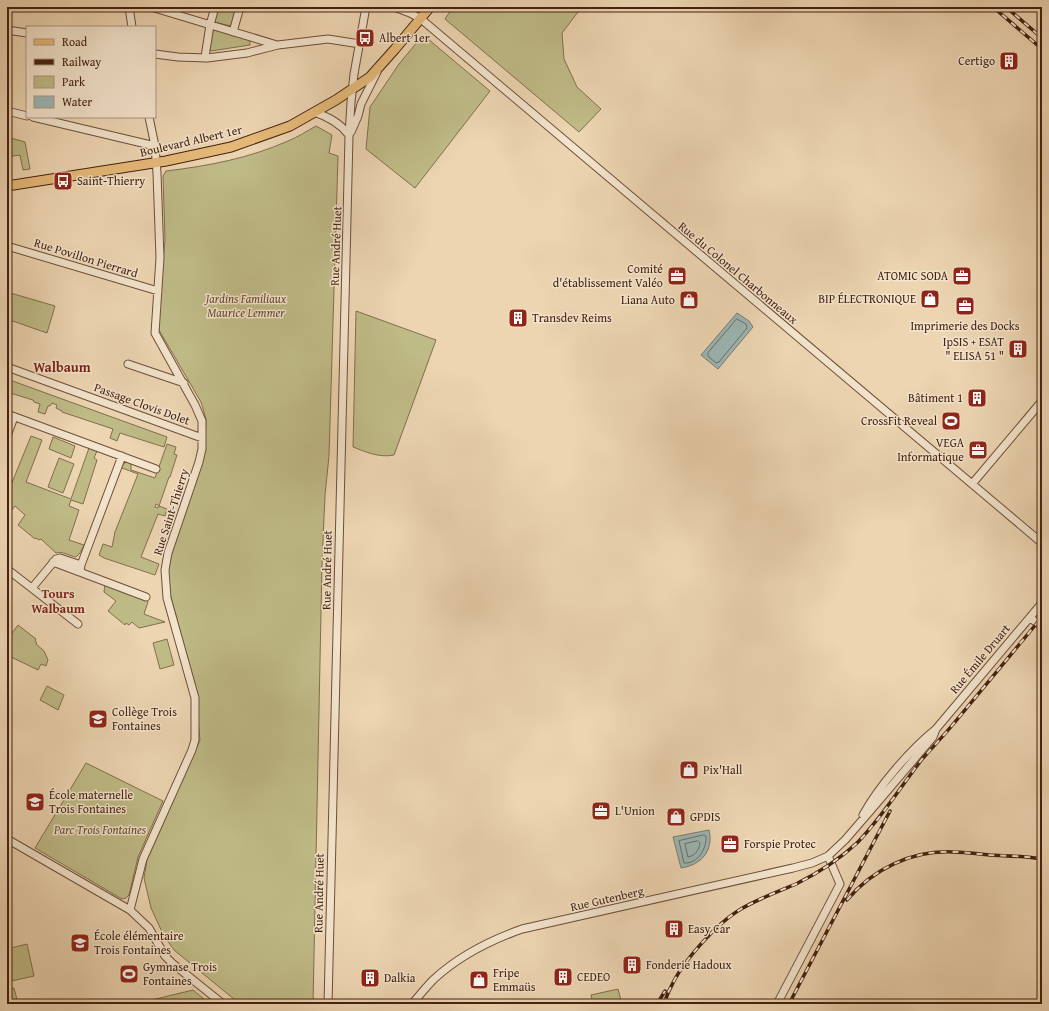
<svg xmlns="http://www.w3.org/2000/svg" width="1049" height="1011" viewBox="0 0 1049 1011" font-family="'Gentium Book Plus',serif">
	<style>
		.green { fill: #bfbb87; stroke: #826e4c }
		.water { fill: #9bb7b5; stroke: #787b73 }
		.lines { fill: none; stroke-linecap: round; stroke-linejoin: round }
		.shore { stroke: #706c62; stroke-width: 1 }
		.minor-casing { stroke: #6e4e38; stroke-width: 9 }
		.major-casing { stroke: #442110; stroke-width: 11 }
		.minor { stroke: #f3e4cd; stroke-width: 7 }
		.major { stroke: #e6ba79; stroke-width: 9 }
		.rail-casing { stroke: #442110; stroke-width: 3.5 }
		.rail { stroke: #f3e4cd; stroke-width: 2; stroke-dasharray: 6; stroke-linecap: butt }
		.labels { text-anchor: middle; stroke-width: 3; stroke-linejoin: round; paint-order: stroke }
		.poi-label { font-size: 12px; fill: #442110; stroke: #f3e4cd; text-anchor: start }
		.street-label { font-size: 12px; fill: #442110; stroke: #f3e4cd }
		.park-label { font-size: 12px; font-style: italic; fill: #63482e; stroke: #f3e4cd }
		.neighbourhood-label { font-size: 13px; font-weight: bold; fill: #7a1f14; stroke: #f3e4cd }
		.quarter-label { font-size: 14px; font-weight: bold; fill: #7a1f14; stroke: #f3e4cd }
	</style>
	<rect width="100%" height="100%" fill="#edd5b2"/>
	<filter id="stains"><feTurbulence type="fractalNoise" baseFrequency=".005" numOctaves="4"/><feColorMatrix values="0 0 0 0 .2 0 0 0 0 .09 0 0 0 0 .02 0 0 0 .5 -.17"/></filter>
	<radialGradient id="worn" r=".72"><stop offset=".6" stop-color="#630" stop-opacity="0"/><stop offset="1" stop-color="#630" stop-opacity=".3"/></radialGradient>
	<!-- green -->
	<path class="green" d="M217,7H238L231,26L214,22Z
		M453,7H591L578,12L562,33L564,59L577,87L601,109L579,132L445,19Z
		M212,29L249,39L250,42V45L211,51L210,50Z
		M428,39L490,91L415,188L366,149L370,107L399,64L418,41Z
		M316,126L332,135L329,153L338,156L329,456L325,495L322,564L313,1004H240L174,950L163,934L151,908L144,878L147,860L200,740L195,686L169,590L168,565L199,470L205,446L206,419L201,402L159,330L158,318L165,240L163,176L166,171C208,166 250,158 288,141C298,137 307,131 316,126Z
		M7,137L25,142L30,169L23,170L20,155L7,157Z
		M7,292L55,306L47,333L7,319Z
		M356,311L436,340L394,455C379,458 366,452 353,447Z
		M7,379L167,437L164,447L120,433L117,441L110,438L113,429L62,412V411L56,408L57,405L52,403L50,406H48L45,414L38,412L40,404L34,402L33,400L7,392Z
		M31,436L42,440L26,482L71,499L89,448L97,451L94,458L97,460L83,504L71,500L69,506L79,510L69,540L84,545L80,553L76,557C69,556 63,551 56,553L41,539L39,540L36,538L35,539L18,525L25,515L15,506L7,516V501L12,486L11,485Z
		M53,437L75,446L71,458L49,449Z
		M167,444L176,447L174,454L177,455L170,477H169L159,506L156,504L155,507L158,508L159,506L167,509L165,516L158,514L141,557L159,564L155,575L104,558L99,555L103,544L112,547L115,532L138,474L122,468V465L126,462L131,463V470L155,478Z
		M59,458L74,464L63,493L48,487Z
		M105,584L146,599L148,602L144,614L165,622L139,628L132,622L129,625L126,623L125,625L108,611L116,601L104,592Z
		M18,625L36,639L35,641L37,643L36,644L44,651L48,660L46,666L41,664L38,670L7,655V634L10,636Z
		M167,639L174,665L160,669L153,643Z
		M47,686L64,695L58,710L40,700Z
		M86,763L163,801L138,857L129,895L126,898L122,899L35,848Z
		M27,944L34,976L7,982V949Z
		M14,988L18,1004H7V990Z
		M618,989L622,1004H593L591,995Z
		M193,990L210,1004H135Z"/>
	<!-- water -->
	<path class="water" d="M737,313L749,321L753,327L718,369L701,355Z
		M709,830C714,851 701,865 681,868L673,837Z"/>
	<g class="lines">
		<!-- shore -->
		<path class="shore" d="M737,319L746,324L747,328L719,362L716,363L708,356V353Z
			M704,835L706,836C707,848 698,864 684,863L679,841Z
			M698,841L700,843C699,850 695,856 688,857L685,844Z"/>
		<!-- minor casing -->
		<g class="minor-casing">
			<path id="minor" d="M129,7L132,27
				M151,7L277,45
				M394,7L410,13L421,19L1042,543
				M7,30L27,33
				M233,32L240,7
				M155,54L178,57L207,58L247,53L278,45L328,39L360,44
				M205,57L210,25L215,7
				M7,111L27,116
				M314,112C329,117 340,123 349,135
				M33,117L155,146
				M351,132L358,116L361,104L377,72
				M7,246L158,291
				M128,364L184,383
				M7,367L202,438
				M7,414L156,469
				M7,436L14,417
				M972,484L1042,401
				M53,562L146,597
				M7,569L78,624
				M80,572L81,565L122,456
				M32,588L56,559L60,558L81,565
				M1030,618L1042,626
				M863,815C879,786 910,750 936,729L1042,603
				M7,839L130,910L149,928L165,956L172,963L223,1004
				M130,910L143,859L192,750L195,740V698L167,598L165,570L168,553L199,462L202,449V421L195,405L155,333L160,258L157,173L155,146L149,117
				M328,1004L349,136L351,102L354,74L366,7
				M412,1004C419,996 426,987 434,979C459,956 491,940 522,929L793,868L812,863L828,856L845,840L871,810L933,737L936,729
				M777,1004L840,884L828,856"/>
		</g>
		<!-- major casing -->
		<g class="major-casing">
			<path id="major" d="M7,186L166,161L231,147L290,126L336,100L370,77L395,49L430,7"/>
		</g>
		<!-- minor -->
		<use href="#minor" class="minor"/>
		<!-- major -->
		<use href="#major" class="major"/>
		<!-- rail casing -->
		<g class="rail-casing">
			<path id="rail" d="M993,7L1042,49
				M1006,7L1042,38
				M847,900C873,869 912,850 953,852C965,852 978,854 990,855C1007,856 1025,856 1042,859
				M657,1004L665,991
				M664,1004C666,998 668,992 671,987C682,962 717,923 741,909C758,899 777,892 796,884C818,873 840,859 858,842C883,816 901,786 923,758C934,746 945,734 955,722C984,687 1013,652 1042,617
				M789,1004L890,811"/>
		</g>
		<!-- rail -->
		<use href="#rail" class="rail"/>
	</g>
	<!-- icons -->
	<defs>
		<g id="bus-square" transform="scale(1)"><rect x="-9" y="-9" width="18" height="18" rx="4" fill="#8f2418" stroke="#f3e4cd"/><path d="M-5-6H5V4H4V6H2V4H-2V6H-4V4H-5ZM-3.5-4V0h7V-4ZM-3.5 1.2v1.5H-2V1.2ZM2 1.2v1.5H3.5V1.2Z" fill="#fff"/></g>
		<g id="building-square" transform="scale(1)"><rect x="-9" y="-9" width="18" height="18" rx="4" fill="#8f2418" stroke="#f3e4cd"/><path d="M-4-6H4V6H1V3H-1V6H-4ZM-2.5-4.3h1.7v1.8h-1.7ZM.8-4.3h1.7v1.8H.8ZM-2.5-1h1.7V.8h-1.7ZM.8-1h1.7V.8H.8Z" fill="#fff"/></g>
		<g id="office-square" transform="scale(1)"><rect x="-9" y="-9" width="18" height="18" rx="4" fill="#8f2418" stroke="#f3e4cd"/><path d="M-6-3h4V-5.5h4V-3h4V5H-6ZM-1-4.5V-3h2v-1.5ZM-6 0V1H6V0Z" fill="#fff"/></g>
		<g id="shop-square" transform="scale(1)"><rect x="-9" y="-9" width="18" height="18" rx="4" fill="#8f2418" stroke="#f3e4cd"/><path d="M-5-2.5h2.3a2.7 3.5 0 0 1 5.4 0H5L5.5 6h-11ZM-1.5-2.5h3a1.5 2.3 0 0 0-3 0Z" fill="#fff"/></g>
		<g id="stadium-square" transform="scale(1)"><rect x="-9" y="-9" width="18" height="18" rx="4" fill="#8f2418" stroke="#f3e4cd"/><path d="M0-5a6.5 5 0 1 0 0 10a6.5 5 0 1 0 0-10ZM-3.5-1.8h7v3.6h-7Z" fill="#fff"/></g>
		<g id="school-square" transform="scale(1)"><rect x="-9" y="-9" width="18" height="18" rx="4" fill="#8f2418" stroke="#f3e4cd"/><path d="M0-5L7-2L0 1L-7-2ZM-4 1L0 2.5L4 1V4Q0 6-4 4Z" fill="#fff"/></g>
	</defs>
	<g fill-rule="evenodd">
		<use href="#bus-square" x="365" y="38"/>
		<use href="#building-square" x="1009" y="61"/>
		<use href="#bus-square" x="63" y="181"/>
		<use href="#office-square" x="677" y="276"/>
		<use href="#office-square" x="962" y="276"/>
		<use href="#shop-square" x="930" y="299"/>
		<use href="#shop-square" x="689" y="300"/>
		<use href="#office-square" x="965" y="306"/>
		<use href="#building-square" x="518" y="318"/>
		<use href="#building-square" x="1018" y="349"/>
		<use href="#building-square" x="977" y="398"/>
		<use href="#stadium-square" x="951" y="421"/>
		<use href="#office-square" x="978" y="450"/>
		<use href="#school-square" x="98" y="719"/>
		<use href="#shop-square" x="689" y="770"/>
		<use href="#school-square" x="35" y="802"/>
		<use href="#office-square" x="601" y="811"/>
		<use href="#shop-square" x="676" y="817"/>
		<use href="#office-square" x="730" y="844"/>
		<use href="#building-square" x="674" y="929"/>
		<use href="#school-square" x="80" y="943"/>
		<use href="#building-square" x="632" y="965"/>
		<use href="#stadium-square" x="129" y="974"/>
		<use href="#building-square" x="563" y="977"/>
		<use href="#building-square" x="370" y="978"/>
		<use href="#shop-square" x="479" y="980"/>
	</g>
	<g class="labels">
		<!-- poi labels -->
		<g class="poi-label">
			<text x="379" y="42">Albert 1er</text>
			<text x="995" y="65" text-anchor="end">Certigo</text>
			<text x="77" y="185">Saint-Thierry</text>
			<text x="663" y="273" text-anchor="end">Comité<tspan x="663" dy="14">d'établissement Valéo</tspan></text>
			<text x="948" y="280" text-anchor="end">ATOMIC SODA</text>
			<text x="916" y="303" text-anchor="end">BIP ÉLECTRONIQUE</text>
			<text x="675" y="304" text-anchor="end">Liana Auto</text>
			<text x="532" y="322">Transdev Reims</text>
			<text x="965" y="330" text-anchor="middle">Imprimerie des Docks</text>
			<text x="1004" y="346" text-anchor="end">IpSIS + ESAT<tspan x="1004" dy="14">" ELISA 51 "</tspan></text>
			<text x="963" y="402" text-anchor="end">Bâtiment 1</text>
			<text x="937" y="425" text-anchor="end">CrossFit Reveal</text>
			<text x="964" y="447" text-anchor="end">VEGA<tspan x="964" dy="14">Informatique</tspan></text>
			<text x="112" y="716">Collège Trois<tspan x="112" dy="14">Fontaines</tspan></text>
			<text x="703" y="774">Pix'Hall</text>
			<text x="49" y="799">École maternelle<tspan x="49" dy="14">Trois Fontaines</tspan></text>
			<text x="615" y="815">L'Union</text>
			<text x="690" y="821">GPDIS</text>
			<text x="744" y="848">Forspie Protec</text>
			<text x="688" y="933">Easy Car</text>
			<text x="94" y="940">École élémentaire<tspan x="94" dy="14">Trois Fontaines</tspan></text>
			<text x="646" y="969">Fonderie Hadoux</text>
			<text x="143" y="971">Gymnase Trois<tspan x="143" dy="14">Fontaines</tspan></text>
			<text x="493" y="977">Fripe<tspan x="493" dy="14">Emmaüs</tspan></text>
			<text x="577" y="981">CEDEO</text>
			<text x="384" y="982">Dalkia</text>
		</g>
		<!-- street labels -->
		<g class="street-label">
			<text transform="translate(191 141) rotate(-13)" y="4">Boulevard Albert 1er</text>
			<text transform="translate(336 246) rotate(-88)" y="4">Rue André Huet</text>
			<text transform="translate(86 258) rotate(17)" y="4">Rue Povillon Pierrard</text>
			<text transform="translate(738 273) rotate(40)" y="4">Rue du Colonel Charbonneaux</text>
			<text transform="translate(142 404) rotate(20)" y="4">Passage Clovis Dolet</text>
			<text transform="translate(171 512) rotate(-72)" y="4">Rue Saint-Thierry</text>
			<text transform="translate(327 570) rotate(-89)" y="4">Rue André Huet</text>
			<text transform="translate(980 659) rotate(-50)" y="4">Rue Émile Druart</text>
			<text transform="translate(319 893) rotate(-89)" y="4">Rue André Huet</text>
			<text transform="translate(607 899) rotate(-13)" y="4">Rue Gutenberg</text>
		</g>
		<!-- park labels -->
		<g class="park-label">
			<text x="246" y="303">Jardins Familiaux<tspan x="246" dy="14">Maurice Lemmer</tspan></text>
			<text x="100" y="834">Parc Trois Fontaines</text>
		</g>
		<!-- neighbourhood labels -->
		<g class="neighbourhood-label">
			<text x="58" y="598">Tours<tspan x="58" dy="15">Walbaum</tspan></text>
		</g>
		<!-- quarter labels -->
		<g class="quarter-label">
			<text x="62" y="372">Walbaum</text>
		</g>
	</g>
	<!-- margin -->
	<rect width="1049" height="1011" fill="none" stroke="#edd5b2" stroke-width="24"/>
	<rect x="8" y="8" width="1033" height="995" fill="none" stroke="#442110" stroke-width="2"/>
	<rect x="12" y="12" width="1025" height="987" fill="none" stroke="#442110"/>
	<!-- legend -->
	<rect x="26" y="26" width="130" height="92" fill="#f3e4cd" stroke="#ad9681"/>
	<rect x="34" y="39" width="20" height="6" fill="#e6ba79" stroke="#ad9681"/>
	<text x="62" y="46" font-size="12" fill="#442110">Road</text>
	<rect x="34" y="59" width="20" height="6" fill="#442110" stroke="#ad9681"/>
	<text x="62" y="66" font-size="12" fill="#442110">Railway</text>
	<rect x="34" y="76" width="20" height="12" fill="#bfbb87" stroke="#ad9681"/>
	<text x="62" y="86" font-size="12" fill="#442110">Park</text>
	<rect x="34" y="96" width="20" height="12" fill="#9bb7b5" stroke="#ad9681"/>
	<text x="62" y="106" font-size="12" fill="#442110">Water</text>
	<rect width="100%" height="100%" filter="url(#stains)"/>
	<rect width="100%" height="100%" fill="url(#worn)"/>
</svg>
